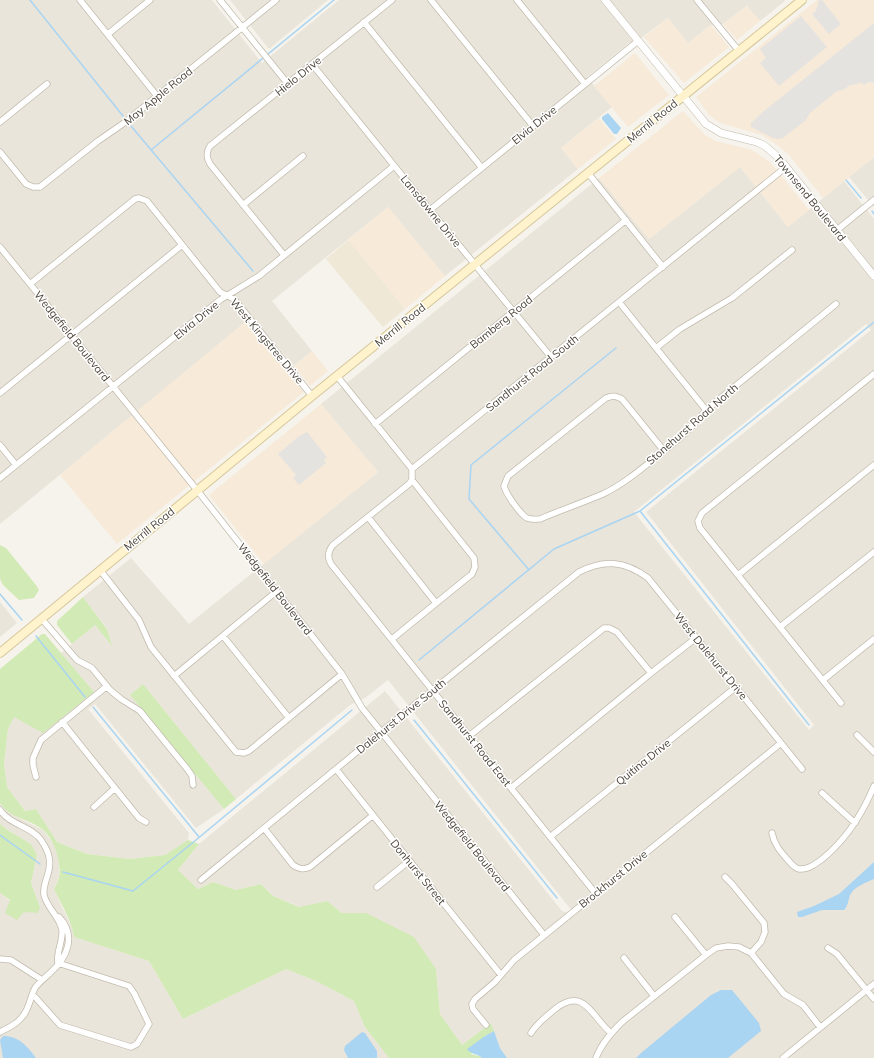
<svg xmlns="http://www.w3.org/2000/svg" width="874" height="1058" viewBox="0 0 874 1058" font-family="Mulish,sans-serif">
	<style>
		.residential { fill: #eae5da; fill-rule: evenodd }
		.commercial { fill: #f7ead8 }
		.education { fill: #efe8d6 }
		.green { fill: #d2eab5 }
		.parking { fill: #e5e3e0 }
		.water { fill: #a9d4f2 }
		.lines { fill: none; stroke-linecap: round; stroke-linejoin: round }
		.stream { stroke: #a9d4f2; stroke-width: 1.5 }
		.minor-casing { stroke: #c2bbae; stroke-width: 7 }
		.tertiary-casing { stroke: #c2bbae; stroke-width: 8 }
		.secondary-casing { stroke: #d6c79b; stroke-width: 10 }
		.minor { stroke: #fff; stroke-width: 5.5 }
		.tertiary { stroke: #fff; stroke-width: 7 }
		.secondary { stroke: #fff3cd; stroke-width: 8 }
		.labels { text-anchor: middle; stroke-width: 3; stroke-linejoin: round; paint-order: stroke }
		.street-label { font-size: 11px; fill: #4b4439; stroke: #fff }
	</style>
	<rect width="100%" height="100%" fill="#f6f3ec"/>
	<!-- residential -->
	<path class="residential" d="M0,0H212L262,63L339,0H784L785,1L760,21L747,6L723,24L711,25L688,43L668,18L641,38L629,43L587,77L612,107L561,148L578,169L445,276L388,207L272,301L312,351L294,366L252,317L0,524Z
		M230,0H328L269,49Z
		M874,157V207L849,177Z
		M740,167L788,227L844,181L874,219V1058H507L500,1048L491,1023L462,1045L440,1014L436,969L366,913H342L327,901L300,907L273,896L261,884L236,890L213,882L198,889L178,870L199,844L385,691L562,911L576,916L388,680L365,698L350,705L236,799L143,684L130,695L224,809L196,828L95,704L88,709L189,833L188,840L165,855L130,859L87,854L57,842L36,809L25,811L7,787L4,764L8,729L14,717L94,692L61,653L95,625L111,645L107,628L83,597L131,558L189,624L378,472L321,404L599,178L649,239ZM866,324L871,330L646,512L814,725L809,730L634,512Z
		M0,602L17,623L0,637Z
		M0,803L3,808L15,816L43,830L55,846L59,862V877L54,889L63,909L72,927L74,937L149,961L183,1019L286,969L316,981L354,1001L365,1027L389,1058H0V893L24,912L40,907L31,883L37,855L31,844L9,831L0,824Z"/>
	<!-- commercial -->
	<path class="commercial" d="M817,0H874V157L823,198L789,155L776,144L762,135L720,123L709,115L696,97Z
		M747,6L760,21L737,40L723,24Z
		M668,18L688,43L711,25L729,47L684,83L644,37Z
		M635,53L669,95L628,127L594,86Z
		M683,111L705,135L716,141L752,150L770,162L809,210L788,227L740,167L649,239L599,178Z
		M599,118L616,139L578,169L561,148Z
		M388,207L445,276L405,309L348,240Z
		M245,322L304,392L117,544L60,475Z
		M312,351L328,371L310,386L294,366Z
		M321,404L378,472L264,564L209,495Z"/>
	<!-- education -->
	<path class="education" d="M348,240L405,309L383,327L326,259Z"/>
	<!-- green -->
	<path class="green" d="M0,545L6,548L36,585L39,590L34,598L19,600L3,585L0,579Z
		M83,597L107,629L112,646L95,625L72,644L57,625V621Z
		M42,634H45L94,692L43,733L14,717L8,729L4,764L7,787L25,811L36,809L57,842L87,854L130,859L165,855L188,840L199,844L178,870L198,889L213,882L236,890L261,884L273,896L299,907L327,901L342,913H366L414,937L436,969L440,1014L462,1045L491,1023L494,1031L485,1036L471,1054L479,1056L482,1058H389L365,1027L354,1001L316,981L286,969L183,1019L149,961L74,937C72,921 61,904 54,889C56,885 58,881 59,878C62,863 54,838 42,829C29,819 9,818 0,803V669Z
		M143,684L236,799L224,809L130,695Z
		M0,824L9,831L31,844L37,855L31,883L40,907L38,913L24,912L17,920L5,913L10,900L0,893Z"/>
	<!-- parking -->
	<path class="parking" d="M819,0H822L841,24L829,34L812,14L816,11Z
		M801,16L827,47L779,86L760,63L766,58L760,49Z
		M874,23V83L868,82L864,85L861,82L858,84L850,85L843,90L837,91L810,113L806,120L783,138L778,139L773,138L751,127V123L764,111Z
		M307,432L327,457L324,460L326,463L299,485L293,478L296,475L278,454L299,436Z"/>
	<!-- water -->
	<path class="water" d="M608,113L621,128L617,134H614L602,119V117Z
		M874,862V879C865,883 855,886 850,895C848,901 848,906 844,910H822L802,917H798L797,912L814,906L839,894Z
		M721,990H732L759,1023L761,1031L728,1058H636L641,1053L711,995Z
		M494,1031L500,1048L507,1058H482C477,1053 472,1055 467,1049L485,1036Z
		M362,1032L365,1033L377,1051V1058H348L344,1050L345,1046Z
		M3,1036C19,1036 27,1046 36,1058H3L0,1040Z"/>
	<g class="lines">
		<!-- stream -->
		<path class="stream" d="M30,0L123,116
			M131,126L253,271
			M151,150L334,0
			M846,180L861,198
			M872,211L874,214
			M529,570L469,499L471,465L616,348
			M0,594L22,620
			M36,636L85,697
			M419,660L554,549L640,511
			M93,707L199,837
			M414,720L557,898
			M809,725L640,511L874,322
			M0,835L40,864
			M63,872L133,891L196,840L352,710"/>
		<!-- minor casing -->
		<g class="minor-casing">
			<path id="minor" d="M80,0L157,96
				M220,0L288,84
				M431,0L533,126
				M517,0L585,84
				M697,0L739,51
				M364,22L482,168
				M108,34L150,0
				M312,64L430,210L551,357
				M0,122L47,84
				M0,152L26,184L33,187H40L98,141L124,123L276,0
				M588,173L663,267
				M243,205L303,156
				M430,210L638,41
				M837,230L874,200
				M0,247L197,490L342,674L362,708L544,935
				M284,255L210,164C206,157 206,152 210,146L392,0
				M30,284L135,199L139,198L147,201L220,292L234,299L312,396
				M619,302L706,410
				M656,348L680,329L732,298L792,250
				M337,376L412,469
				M0,393L182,245
				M375,424L626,220
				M0,445L16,465
				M664,451L622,399C616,396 613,395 606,398L508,476L504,486C506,494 520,514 527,518C532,520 536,519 540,519C561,510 582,503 603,494C622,485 639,471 655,458C674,443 692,429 706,410L836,304
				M412,469V480L409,484L333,545C328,551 327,557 331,564L596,894
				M412,469L786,167
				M0,478L220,300L259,276L394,166
				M368,517L436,603
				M100,570L139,620L151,647L236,752L244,753L249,751L342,674
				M738,575L874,465
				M41,618L77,660L92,668L110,690L121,699L140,711L188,770L192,776L193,785
				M780,627L874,552
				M223,636L289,718
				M392,639L472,574L475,567L474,558L412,480
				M174,676L277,591
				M823,680L874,639
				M841,703L700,528L698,521L702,513L874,374
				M62,722L139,818L146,822
				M857,735L874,752
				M469,736L604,628H609L617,632L651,673
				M336,769L501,975
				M36,777L33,765V758L41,740L107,686
				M511,788L651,673L696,638
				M822,793L855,823
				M94,807L115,788
				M0,810C10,825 31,826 41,840C50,853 52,863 47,877C45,883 43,889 44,895C47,908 60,917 62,930C63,942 56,952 58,963
				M264,828L293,865C299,869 303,870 310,867L372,816
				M772,833C774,844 780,851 787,859C790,862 794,868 799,869C807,870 814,865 821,860C846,840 862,815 874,786
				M550,837L736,687
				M725,877L732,884L764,923L765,932L761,942L751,953
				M201,880L381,732L579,572C605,559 625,561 648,578L802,769
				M377,887L409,861
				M675,917L706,955
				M828,948L837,954L874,999
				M624,958L654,996
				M0,959L11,960L42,980
				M32,995L36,998L60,1025L131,1047L137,1044L149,1024L134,993L129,986L58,963
				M486,1025L473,1009L472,1004L475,999L495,982L514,960L781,743
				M0,1032C10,1027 21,1022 26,1011C30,1004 31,995 35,988C39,982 45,978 50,973C67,958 77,936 59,917
				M531,1033C537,1023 546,1017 555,1009C584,986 591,1016 611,1033
				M596,1058C601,1044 611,1033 622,1022L706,955L716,948L728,946L739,947L751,953L784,994L803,1005L820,1027
				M783,1058L874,984"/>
		</g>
		<!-- tertiary casing -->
		<g class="tertiary-casing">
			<path id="tertiary" d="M605,0L706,124L721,133L753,141L759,143L765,146L779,158L874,276"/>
		</g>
		<!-- secondary casing -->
		<g class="secondary-casing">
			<path id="secondary" d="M0,653L312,396L802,0"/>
		</g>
		<!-- minor -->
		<use href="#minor" class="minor"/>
		<!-- tertiary -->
		<use href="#tertiary" class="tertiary"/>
		<!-- secondary -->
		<use href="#secondary" class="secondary"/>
	</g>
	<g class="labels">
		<!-- street labels -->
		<g class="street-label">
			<text transform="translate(298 76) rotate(-39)" y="4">Hielo Drive</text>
			<text transform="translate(158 96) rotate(-39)" y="4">May Apple Road</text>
			<text transform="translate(652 121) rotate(-39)" y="4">Merrill Road</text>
			<text transform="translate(534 125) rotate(-39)" y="4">Elvia Drive</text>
			<text transform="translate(810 198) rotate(51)" y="4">Townsend Boulevard</text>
			<text transform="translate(431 211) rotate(51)" y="4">Lansdowne Drive</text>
			<text transform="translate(196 320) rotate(-39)" y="4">Elvia Drive</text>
			<text transform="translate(501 322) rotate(-39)" y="4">Bamberg Road</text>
			<text transform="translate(400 325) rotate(-39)" y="4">Merrill Road</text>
			<text transform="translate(72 336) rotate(51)" y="4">Wedgefield Boulevard</text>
			<text transform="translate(267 341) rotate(50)" y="4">West Kingstree Drive</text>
			<text transform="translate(532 373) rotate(-39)" y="4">Sandhurst Road South</text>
			<text transform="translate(692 424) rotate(-41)" y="4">Stonehurst Road North</text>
			<text transform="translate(149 529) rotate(-39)" y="4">Merrill Road</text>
			<text transform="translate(275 589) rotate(52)" y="4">Wedgefield Boulevard</text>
			<text transform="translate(711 656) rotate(51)" y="4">West Dalehurst Drive</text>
			<text transform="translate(401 716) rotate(-39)" y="4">Dalehurst Drive South</text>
			<text transform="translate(475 743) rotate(51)" y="4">Sandhurst Road East</text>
			<text transform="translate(643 762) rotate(-39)" y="4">Quitina Drive</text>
			<text transform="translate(472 846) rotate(51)" y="4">Wedgefield Boulevard</text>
			<text transform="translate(418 872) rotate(51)" y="4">Donhurst Street</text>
			<text transform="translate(613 879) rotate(-39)" y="4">Brockhurst Drive</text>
		</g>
	</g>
</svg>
